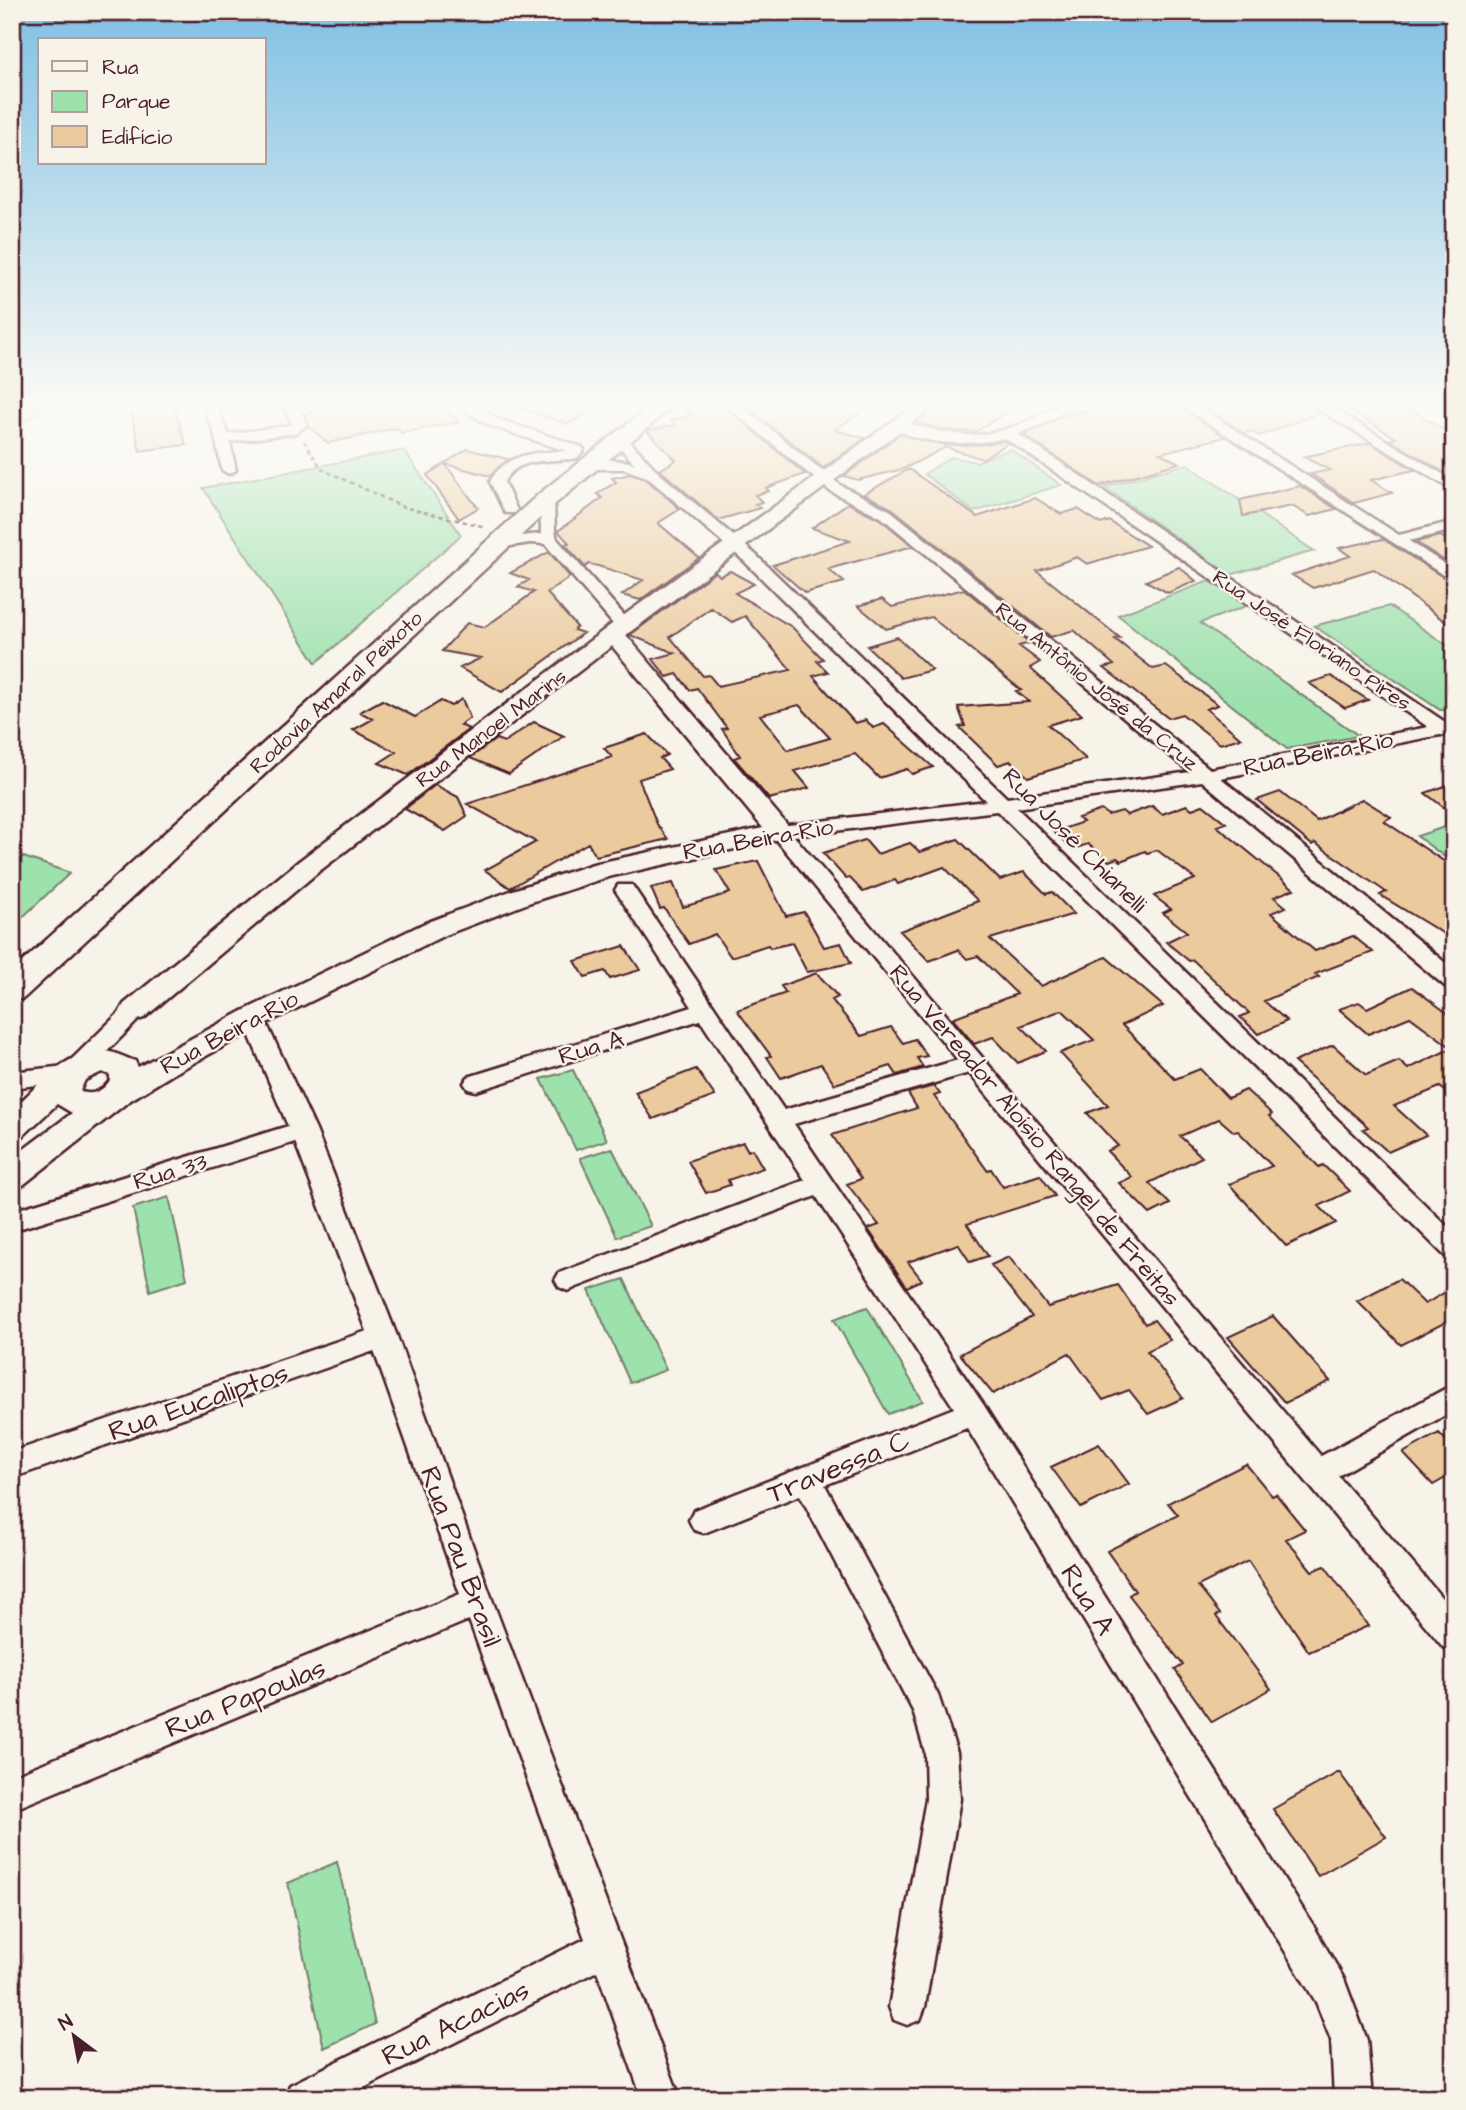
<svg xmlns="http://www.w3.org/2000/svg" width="1466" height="2110" viewBox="0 0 1466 2110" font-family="'Architects Daughter',sans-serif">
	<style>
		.green { fill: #9de1ad; stroke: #74806c; stroke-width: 2 }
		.building { fill: #ebca9d; stroke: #4a1f2b; stroke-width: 2; fill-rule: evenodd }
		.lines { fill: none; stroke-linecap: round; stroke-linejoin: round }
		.minor-casing { stroke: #4a1f2b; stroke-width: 5 }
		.major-casing { stroke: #4a1f2b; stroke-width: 5 }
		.highway-casing { stroke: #4a1f2b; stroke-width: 5 }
		.path { stroke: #4a1f2b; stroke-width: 2.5; stroke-dasharray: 4.5 3.5; stroke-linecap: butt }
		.minor { fill: #f7f3e8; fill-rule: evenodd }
		.major { fill: #f7f3e8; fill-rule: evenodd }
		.highway { fill: #f7f3e8; fill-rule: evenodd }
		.labels { text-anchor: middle; stroke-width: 5; stroke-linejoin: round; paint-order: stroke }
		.far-street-label { font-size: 21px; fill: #4a1f2b; stroke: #f7f3e8 }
		.street-label { font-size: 24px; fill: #4a1f2b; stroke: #f7f3e8 }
		.near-street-label { font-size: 28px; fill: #4a1f2b; stroke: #f7f3e8 }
	</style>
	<rect width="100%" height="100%" fill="#f7f3e8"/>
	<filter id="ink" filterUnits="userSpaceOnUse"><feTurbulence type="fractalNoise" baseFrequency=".0143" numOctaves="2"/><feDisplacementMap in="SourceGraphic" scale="14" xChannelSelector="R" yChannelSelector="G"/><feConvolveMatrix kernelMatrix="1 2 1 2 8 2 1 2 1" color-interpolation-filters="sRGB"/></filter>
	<g filter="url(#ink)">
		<!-- green -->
		<path class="green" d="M12,403H44L39,413L12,429Z
			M1010,449L1061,485L974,512L924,474L951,457L977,462Z
			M404,450L461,535L316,663L203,488Z
			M1187,464L1314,551L1230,575L1104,487Z
			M1209,581L1249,605L1200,623L1359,736L1287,749L1118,615Z
			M1389,606L1454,650V709L1440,710L1314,626Z
			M1454,824V864L1417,836Z
			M12,853L70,873L12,927Z
			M573,1070L607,1140L576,1150L541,1079Z
			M612,1148L651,1226L617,1237L580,1158Z
			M169,1197L187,1279L150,1291L133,1208Z
			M624,1279L666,1370L630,1383L589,1290Z
			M867,1307L923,1401L888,1414L834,1319Z
			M337,1862L375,2024L324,2048L288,1883Z"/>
		<!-- building -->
		<path class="building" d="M129,403H173L186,445L140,451Z
			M304,403H441L458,422L401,433L398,428L328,443L309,427L305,414H311Z
			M517,403H607L568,424L516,407Z
			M713,403H720L805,474L766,488L769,491L755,495L762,502L755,504L760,508L718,520L660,470L676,460L647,431L675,425L670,420L691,416L683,409Z
			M742,403H873L835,430L865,438L823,468Z
			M941,403H1021L975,432L948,430L916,423Z
			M1125,403H1175L1225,437L1160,453L1179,463L1099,486L1024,435L1061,416Z
			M1198,403H1306L1320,413L1259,436L1251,431L1244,433Z
			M1329,403H1400L1454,436V478L1390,440L1396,438L1340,405L1336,407Z
			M900,434L945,445H978L1004,441L1008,443L982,459L946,447L903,469L858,480L844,476Z
			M1370,443L1414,470L1371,480L1392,493L1354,503L1311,474L1330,470L1303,457Z
			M467,449L508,459L490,476L445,464L478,508L459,519L427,475Z
			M909,469L977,517L1035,498L1061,514L1078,509L1101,524L1109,521L1148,546L1087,564L1077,557L1037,571L1120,638L1115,639L1153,669L1166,666L1218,705L1206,709L1241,738L1220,744L1182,714L1168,718L1104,668L1114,665L1074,630L1051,637L893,509L864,494Z
			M630,474L646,479L680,509L658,523L699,558L640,600L622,595L643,580L598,566L589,564L585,567L565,544L569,543L558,531L602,498L597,494L616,482L612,478Z
			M1300,486L1336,509L1309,516L1292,506L1243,516L1240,500Z
			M848,503L880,519L913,546L828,569L844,582L805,593L773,565L850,541L812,528Z
			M1440,536L1454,543V567L1416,542Z
			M1383,539L1454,584V628L1374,569L1313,588L1292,575L1350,556L1339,548Z
			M549,552L570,577L547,593L577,627L574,630L583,633L502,692L460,668L481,658L442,651L467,623L485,627L534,592L518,587L529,580L510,573Z
			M1179,567L1196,581L1168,593L1146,581Z
			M730,571L754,584L735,593L792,627L823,659L817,661L828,672L813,676L855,723L866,720L873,728L884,724L933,767L912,774L907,769L879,778L855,754L795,771L809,788L769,799L734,758L740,756L722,729L727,728L697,688L690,690L677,674L667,677L653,659L675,653L630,635L715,572L720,576ZM711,608L732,622L745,616L791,670L718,686L709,675L703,676L670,637ZM799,705L830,738L788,750L760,715Z
			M964,589L1030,643L1019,646L1040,662L1030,668L1082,715L1048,725L1086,759L1028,777L1011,761L998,765L959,727L965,726L958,707L1029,702L1016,691L1021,690L931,617L886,629L858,606L882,599L892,607Z
			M897,637L932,670L901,678L867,646Z
			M1331,676L1368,700L1345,708L1309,683Z
			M462,699L470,718L460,725L469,729L408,775L379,763L396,752L353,730L373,719L360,712L382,700L415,717L441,701L451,706Z
			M534,722L564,736L509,774L470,758L496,739L504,742Z
			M647,734L667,755L660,758L670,769L639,779L657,824L668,839L596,856L588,843L510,888L485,870L536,842L467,804L612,757L604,748Z
			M1454,783V815L1425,793Z
			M435,785L458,797L467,816L445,831L405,809Z
			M1280,792L1317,821L1362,799L1391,817L1384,821L1454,868V940L1380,895L1386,892L1315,843L1312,845L1257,800Z
			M1187,805L1192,809L1203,805L1226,823L1217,826L1294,889L1274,897L1286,907L1271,913L1315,951L1353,936L1373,952L1315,974L1319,977L1264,1001L1287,1021L1259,1034L1240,1017L1249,1013L1193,960L1189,961L1166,942L1187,932L1163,913L1171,909L1154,896L1195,879L1157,850L1147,853L1145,851L1121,861L1117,858L1109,861L1088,844L1073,849L1054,832L1083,822L1078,818L1101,810L1108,815L1122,811L1127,815L1152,806L1162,814Z
			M958,839L1000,880L1024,872L1046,894L1052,892L1074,914L990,939L1041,986L1106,957L1163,1006L1122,1025L1175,1079L1200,1069L1228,1098L1246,1090L1272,1114L1269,1116L1319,1167L1323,1165L1350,1191L1319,1206L1336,1223L1286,1246L1229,1184L1272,1166L1238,1131L1234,1132L1219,1119L1180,1136L1202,1157L1149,1183L1170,1204L1150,1214L1119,1183L1132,1177L1107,1151L1118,1146L1087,1113L1108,1105L1060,1053L1094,1040L1062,1010L1021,1026L1046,1051L1018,1063L993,1037L974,1044L952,1018L1017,994L978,956L967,959L958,950L929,961L900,931L978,901L944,867L898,884L895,880L863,892L850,878L846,879L823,853L865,840L877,854L910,843L920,852Z
			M758,861L786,916L804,912L824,947L841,943L851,963L807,972L792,943L770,948L768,945L731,957L715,934L689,944L664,908L660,909L651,888L673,883L683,907L730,893L716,870Z
			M624,946L640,970L610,979L605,971L585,977L575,961Z
			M817,973L838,997L832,1000L861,1036L891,1027L903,1043L915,1039L927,1056L917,1058L923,1067L897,1075L891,1066L835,1084L821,1064L781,1078L767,1057L771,1056L737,1010L786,993L781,986Z
			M1412,987L1454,1018V1098L1440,1087L1394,1106L1426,1135L1388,1152L1363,1129L1368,1127L1294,1062L1333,1045L1366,1075L1399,1061L1408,1069L1452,1048L1410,1017L1368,1034L1339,1009L1359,1002L1367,1008Z
			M696,1069L715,1096L653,1119L635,1092Z
			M934,1086L940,1094L934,1096L987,1170L991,1169L1003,1187L1040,1175L1055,1196L967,1224L988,1256L970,1262L958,1244L908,1262L922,1280L907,1287L868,1229L879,1225L847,1184L861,1179L832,1135L917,1108L908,1093Z
			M743,1142L748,1151L752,1149L763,1168L728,1180L730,1185L706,1193L688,1161Z
			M1009,1257L1048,1307L1118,1285L1145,1324L1154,1320L1170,1340L1147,1351L1183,1398L1148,1414L1129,1390L1103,1400L1069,1353L993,1394L960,1354L1032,1317L991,1265Z
			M1399,1279L1425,1304L1454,1287V1318L1401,1345L1357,1301Z
			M1273,1316L1330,1381L1285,1403L1228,1337Z
			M1439,1433L1454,1449V1473L1433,1485L1403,1453Z
			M1099,1444L1129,1484L1081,1508L1051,1467Z
			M1246,1464L1272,1496L1276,1494L1305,1530L1286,1539L1312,1571L1325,1566L1368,1626L1309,1652L1248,1561L1198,1586L1220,1614L1216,1616L1271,1689L1212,1722L1175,1670L1183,1665L1129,1595L1135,1591L1107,1551L1178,1515L1168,1503Z
			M1339,1772L1386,1837L1318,1876L1273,1809Z"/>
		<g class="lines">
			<!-- minor casing -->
			<g class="minor-casing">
				<path id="minor" d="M202,403H216L228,434L292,425L283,403H297L307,425L296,433L230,442L236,470L229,474L222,470L214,432Z
					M452,403H469L498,419L582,447L584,450L577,458C553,463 517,455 504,482L517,510L515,513H505L490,482C504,453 537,452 566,451L488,425Z
					M723,403H738L840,485L891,511L1210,769L1428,727L1005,438C975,446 915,446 891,425L898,421C950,434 973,444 1025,422C1043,415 1055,403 1075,403L1050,421L1018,434L1454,728V736L1440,735L1221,778L1454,970V989L1446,987L1202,781L1017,808L1454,1233V1259L1445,1256L997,811L794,836L1321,1456L1454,1384V1410L1338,1476L1454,1612V1651L1443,1647L969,1073L794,1124L983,1404L1313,1925L1344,1979L1367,2040L1372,2098H1334L1331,2040L1316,2002L967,1428L825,1485L938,1695L957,1752L960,1799L925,2007L920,2020L907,2025L894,2020L889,2007L926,1799L925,1752L913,1711L800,1495L704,1533L694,1530L689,1520L694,1510L954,1408L816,1196L577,1287L568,1291L559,1287L555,1280L559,1273L805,1180L700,1020L476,1091L468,1089L464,1083L468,1077L692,1007L615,890L618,885H632L784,1110L958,1060L770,832L780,826L986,801L743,560L647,477L624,469H582L580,466C591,457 621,459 635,464L615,442V436H625L659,473L755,554L1007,798L1190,772L881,517L830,491Z
					M1177,403H1193L1399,535L1454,521V530L1409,541L1454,570V582Z
					M1308,403H1324L1454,481V491Z
					M547,495L554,499L555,531L557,539L630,622L632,626L630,630H618L545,544L530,543L499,548L491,543L499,538L541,534L540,499Z
					M134,1003L142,1006L145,1011L142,1016L79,1080L12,1088V1072L65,1066L126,1006Z
					M253,1010L261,1013L264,1018L316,1130L397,1336L493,1602L680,2098H642L597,1971L344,2098H284L290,2085L585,1939L469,1620L12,1810V1776L460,1594L374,1351L12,1478V1452L367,1331L295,1142L12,1231V1211L288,1126L242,1018L245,1013Z"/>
			</g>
			<!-- major casing -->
			<g class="major-casing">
				<path id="major" d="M918,403H938L626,635L789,827L793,832L789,837L608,877L531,902L445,935L263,1025L173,1074L129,1101L23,1185L12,1188V1158L72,1113L57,1104L23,1136L12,1139V1110C36,1088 67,1049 103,1051C114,1051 125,1058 135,1061L138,1067L243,1011L425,923L513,890L593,864L763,828L612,646L317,873L144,1018L134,1021L124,1018L120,1011L124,1004L299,861L616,621ZM102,1072L110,1075V1080C104,1090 92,1097 80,1091L85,1080Z"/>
			</g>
			<!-- highway casing -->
			<g class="highway-casing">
				<path id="highway" d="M654,403H677L555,504L24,998L12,1001V971L539,494Z"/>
			</g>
			<!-- path -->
			<path class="path" d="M304,441L322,469L403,507L486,527"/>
			<!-- minor -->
			<use href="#minor" class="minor"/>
			<!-- major -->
			<use href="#major" class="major"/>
			<!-- highway -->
			<use href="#highway" class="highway"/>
		</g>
	</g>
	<!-- sky -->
	<linearGradient id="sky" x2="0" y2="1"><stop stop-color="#7fc0e4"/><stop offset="0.58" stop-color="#fbfaf5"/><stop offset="1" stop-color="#fbfaf5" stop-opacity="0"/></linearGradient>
	<rect width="1466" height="698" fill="url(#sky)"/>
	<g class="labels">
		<!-- far-street labels -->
		<g class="far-street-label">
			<text transform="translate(1312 640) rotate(34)" y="7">Rua José Floriano Pires</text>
			<text transform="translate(1097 686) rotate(39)" y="7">Rua Antônio José da Cruz</text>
			<text transform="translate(336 692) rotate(-43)" y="7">Rodovia Amaral Peixoto</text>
			<text transform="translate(491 728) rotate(-37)" y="7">Rua Manoel Marins</text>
		</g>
		<!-- street labels -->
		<g class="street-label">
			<text transform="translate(1318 753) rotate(-11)" y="8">Rua Beira-Rio</text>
			<text transform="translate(758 839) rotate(-10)" y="8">Rua Beira-Rio</text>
			<text transform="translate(1075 840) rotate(45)" y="8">Rua José Chianelli</text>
			<text transform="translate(229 1032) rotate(-28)" y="8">Rua Beira-Rio</text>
			<text transform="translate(591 1047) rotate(-17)" y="8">Rua A</text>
			<text transform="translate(1035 1135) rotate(50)" y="8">Rua Vereador Aloísio Rangel de Freitas</text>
			<text transform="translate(170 1171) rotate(-17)" y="8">Rua 33</text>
		</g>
		<!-- near-street labels -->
		<g class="near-street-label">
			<text transform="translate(198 1401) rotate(-19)" y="10">Rua Eucaliptos</text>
			<text transform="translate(838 1466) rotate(-22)" y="10">Travessa C</text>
			<text transform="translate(462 1556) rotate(70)" y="10">Rua Pau Brasil</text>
			<text transform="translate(1089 1599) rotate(58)" y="10">Rua A</text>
			<text transform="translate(245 1697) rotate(-22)" y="10">Rua Papoulas</text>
			<text transform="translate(455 2022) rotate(-26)" y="10">Rua Acacias</text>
		</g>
	</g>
	<!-- margin -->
	<rect width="1466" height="2110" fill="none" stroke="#f7f3e8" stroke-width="42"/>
	<rect x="21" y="21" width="1424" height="2068" fill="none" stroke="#4a1f2b" stroke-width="2.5" filter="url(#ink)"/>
	<!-- legend -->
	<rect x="38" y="38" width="228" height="126" fill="#f7f3e8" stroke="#b29e9c" stroke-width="2"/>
	<rect x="52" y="61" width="35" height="10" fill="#f7f3e8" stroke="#b29e9c" stroke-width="2"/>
	<text x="102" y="74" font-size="21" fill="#4a1f2b">Rua</text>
	<rect x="52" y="91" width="35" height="21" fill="#9de1ad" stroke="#b29e9c" stroke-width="2"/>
	<text x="102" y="108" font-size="21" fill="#4a1f2b">Parque</text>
	<rect x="52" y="126" width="35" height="21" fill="#ebca9d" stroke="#b29e9c" stroke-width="2"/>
	<text x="102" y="144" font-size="21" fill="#4a1f2b">Edifício</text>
	<!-- north arrow -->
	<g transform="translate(74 2036) rotate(328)" stroke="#f7f3e8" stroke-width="5" paint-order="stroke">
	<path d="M0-5L12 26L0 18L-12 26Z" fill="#4a1f2b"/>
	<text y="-10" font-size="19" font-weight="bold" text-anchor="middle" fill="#4a1f2b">N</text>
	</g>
</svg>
